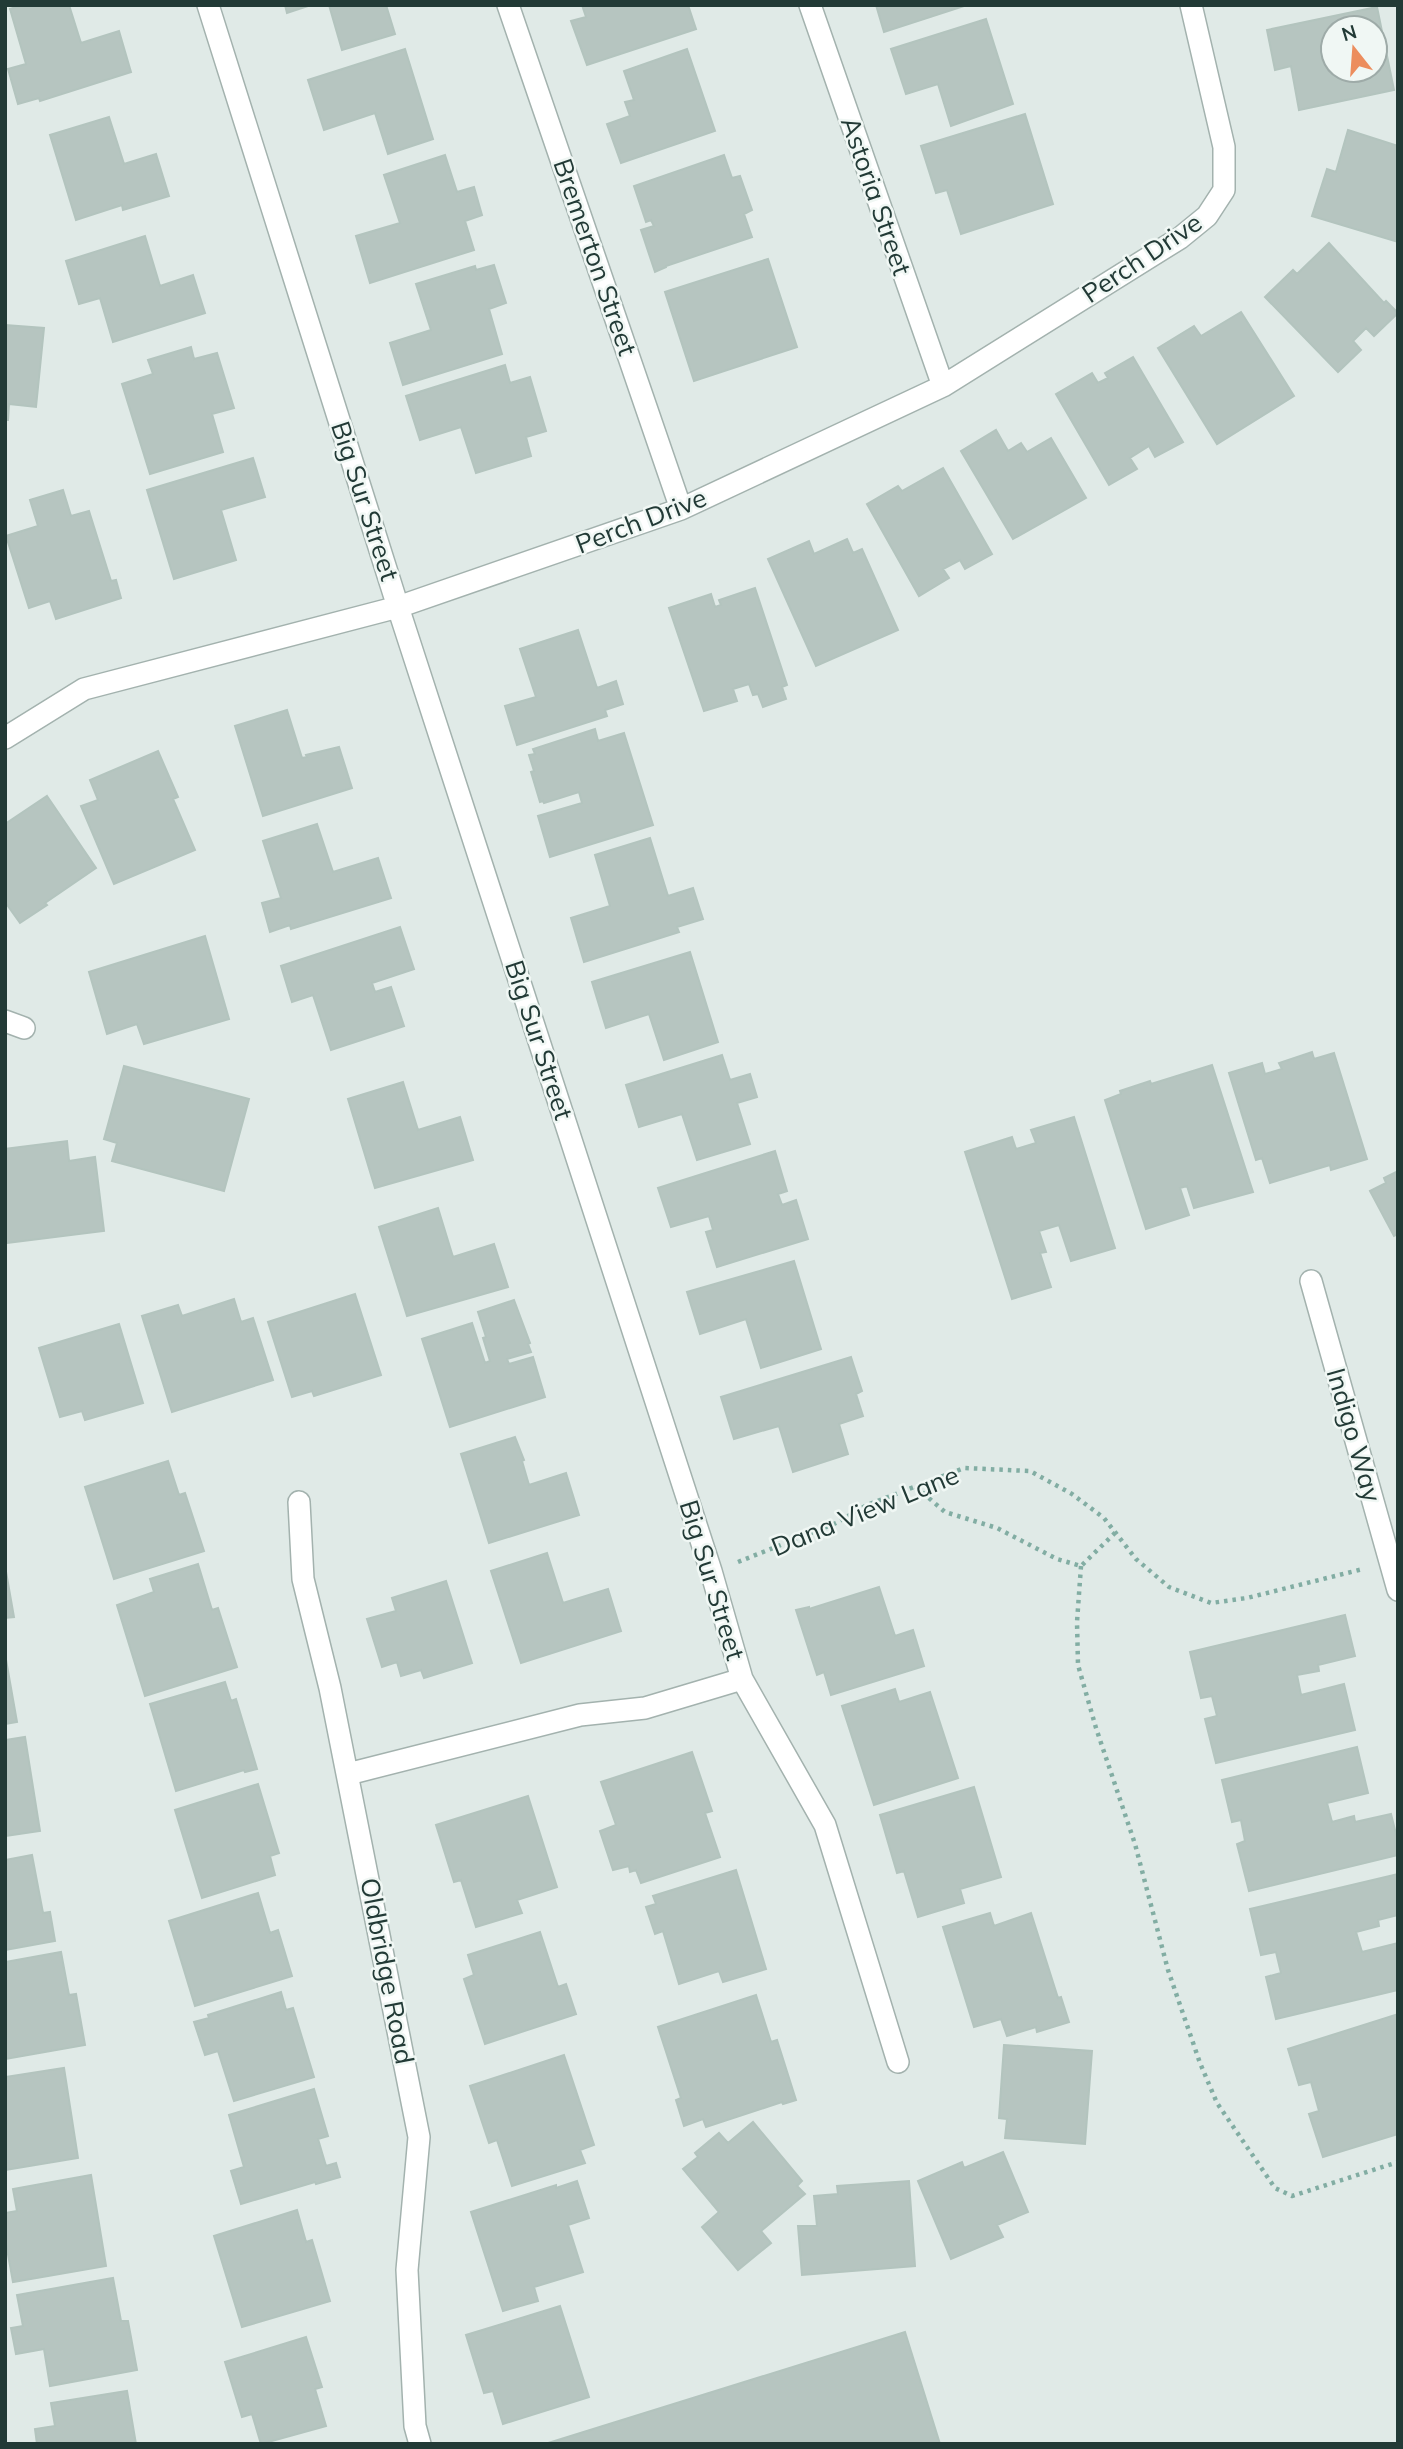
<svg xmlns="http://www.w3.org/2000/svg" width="1403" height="2449" viewBox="0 0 1403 2449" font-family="Mulish,sans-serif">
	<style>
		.building { fill: #b6c5c0; stroke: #b3c4be; stroke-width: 2; fill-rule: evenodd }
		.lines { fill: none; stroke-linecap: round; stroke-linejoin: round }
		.minor-casing { stroke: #a3b2ae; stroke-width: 24 }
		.path { stroke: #82ada3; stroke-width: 4.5; stroke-dasharray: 3.5 5; stroke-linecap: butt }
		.minor { stroke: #fff; stroke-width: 21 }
		.labels { text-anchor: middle; stroke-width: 5; stroke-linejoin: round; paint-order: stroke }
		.street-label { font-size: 26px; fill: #223a36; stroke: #f0f7f4 }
	</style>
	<rect width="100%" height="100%" fill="#e0eae7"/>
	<!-- building -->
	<path class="building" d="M22,5H69L81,43L119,31L131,72L40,101L39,98L18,104L8,69L26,64L10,9Z
		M285,5H311L287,13Z
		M329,5H386L395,34L342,50Z
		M582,5H688L696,29L587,65L571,21L586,17Z
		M876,5H967L884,32Z
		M1377,7L1394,90L1299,110L1291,66L1275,70L1267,30ZM1333,28H1375V70H1333Z
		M986,19L1013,104L951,126L938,84L906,94L891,49Z
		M405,49L433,139L388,154L375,113L324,130L308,80Z
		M687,49L715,131L621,163L607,124L630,116L625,102L634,100L624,71Z
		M1025,114L1053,204L961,234L947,190L936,193L921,146Z
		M109,117L124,164L156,154L169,196L123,210L122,205L76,220L50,135Z
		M1348,130L1398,146V242L1312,216L1327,169L1336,172Z
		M445,155L457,192L474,187L482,215L465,221L474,250L370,283L356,236L400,223L384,175Z
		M724,155L732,178L740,176L752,210L744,214L752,237L666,266V267L655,272L641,230L654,226L651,220L646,222L634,186Z
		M145,236L160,286L193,275L205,313L113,342L100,298L79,304L66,261Z
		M1329,243L1384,303L1386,301L1398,313L1374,336L1366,328L1353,341L1361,350L1338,372L1265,297L1293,270L1297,274Z
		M768,259L797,347L694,381L665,292Z
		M494,265L506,303L489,309L502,354L403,385L390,343L431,330L416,284L475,266L476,270Z
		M1241,312L1294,396L1217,444L1158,348L1194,326L1201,336Z
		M5,325L44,328L36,407L9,404L8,420H5Z
		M191,347L194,359L217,353L234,408L212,414L223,452L150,474L122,384L153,374L148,360Z
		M1133,357L1183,442L1155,457L1149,446L1130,458L1137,469L1109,485L1056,394L1092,373L1098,383L1108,378L1105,373Z
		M505,365L510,383L530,377L546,431L526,437L531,456L476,473L461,427L420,440L406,396Z
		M996,430L1008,451L1021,443L1027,452L1051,438L1086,498L1013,539L961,451Z
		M253,458L265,497L221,510L236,560L174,579L147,490Z
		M943,468L992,554L965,569L960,560L943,569L949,578L919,596L867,504L898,486L902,491Z
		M63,490L71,516L89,511L111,581L116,580L121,598L56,619L50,601L29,608L6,536L38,526L30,500Z
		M847,539L853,553L862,549L898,630L816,666L768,559L809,541L814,554Z
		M755,588L787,685L782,687L786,699L763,707L758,694L753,695L749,684L733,689L737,701L704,711L669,608L711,594L715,607L721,605L719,600Z
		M578,630L597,688L616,681L623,704L605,710L607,716L517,745L505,706L536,697L520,649Z
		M287,710L302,758L307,757L306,755L339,747L352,788L263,816L235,726Z
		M595,729L598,741L624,733L653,825L550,857L538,816L582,803L579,792L544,803L543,801L540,802L531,772L534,771L529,755L535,754L533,749Z
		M158,751L178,797L173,799L195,850L114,884L81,806L98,800L90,780Z
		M47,796L96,868L45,903L47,905L20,923L5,902V824Z
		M317,824L333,872L378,858L391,898L291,929L290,925L270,932L262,903L281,898L263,841Z
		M650,838L668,896L693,888L703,919L677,927L679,932L584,962L571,918L610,906L595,855Z
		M400,927L414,969L372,983L375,992L391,987L404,1026L331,1050L313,995L292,1002L281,966Z
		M205,936L229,1019L144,1044L137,1024L107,1034L89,972Z
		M690,952L718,1042L664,1060L649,1014L606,1028L592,982Z
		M1312,1052L1314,1059L1334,1053L1367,1159L1331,1170L1330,1165L1270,1183L1262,1158L1256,1160L1229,1073L1262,1063L1265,1074L1282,1069L1279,1063Z
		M722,1055L730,1080L750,1074L757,1097L737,1103L750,1144L697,1160L682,1114L639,1127L626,1085Z
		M1212,1065L1253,1192L1194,1208L1187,1186L1180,1188L1189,1215L1146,1229L1105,1100L1121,1094L1120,1091L1150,1081L1151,1084Z
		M124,1066L249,1099L224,1191L112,1161L117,1143L104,1139Z
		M403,1082L418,1130L460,1117L473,1160L375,1188L348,1099Z
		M1074,1117L1115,1248L1071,1261L1059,1225L1039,1231L1046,1252L1040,1253L1051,1287L1012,1299L965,1152L1012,1137L1016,1149L1036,1143L1031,1130Z
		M67,1141L69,1161L95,1157L104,1231L6,1243L5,1149Z
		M775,1151L787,1191L778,1194L782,1205L796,1200L808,1239L717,1267L706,1232L713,1230L709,1216L671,1227L658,1188Z
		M1398,1171V1234L1394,1236L1370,1191L1386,1183L1384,1178Z
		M438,1208L453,1257L494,1244L508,1287L407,1316L379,1227Z
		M794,1261L821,1349L761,1368L746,1319L700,1334L687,1292Z
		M355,1294L381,1375L314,1396L312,1391L292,1397L268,1322Z
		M234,1299L241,1322L253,1318L273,1380L172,1412L142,1316L178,1305L182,1316Z
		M514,1300L530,1343L528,1344L531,1352L507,1359L509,1364L533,1357L545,1397L450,1427L422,1339L472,1323L485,1363L490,1361L483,1338L486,1337L478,1312Z
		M119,1324L143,1403L85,1420L82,1411L60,1417L39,1348Z
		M851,1357L862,1391L856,1394L863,1416L839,1424L848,1454L793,1472L779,1426L734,1439L721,1397Z
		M515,1437L524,1460L522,1461L529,1485L566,1473L579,1515L489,1543L461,1454Z
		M168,1461L179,1495L185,1493L204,1551L114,1579L85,1487Z
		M547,1553L563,1603L608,1589L621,1631L521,1663L491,1571Z
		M198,1564L212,1610L218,1608L237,1667L145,1696L117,1605L154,1592L150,1579Z
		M5,1566L14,1617L5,1618Z
		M446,1581L472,1663L424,1678L421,1670L401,1676L397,1662L382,1667L367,1619L396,1611L392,1598Z
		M879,1587L895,1636L913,1630L924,1666L831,1695L824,1672L817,1675L796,1610L809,1607V1609Z
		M1345,1615L1355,1656L1318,1665L1319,1671L1297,1675L1301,1695L1344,1684L1355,1730L1216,1763L1205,1719L1217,1716L1212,1696L1201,1698L1190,1652Z
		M5,1654L17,1722L5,1724Z
		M225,1682L231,1701L236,1699L257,1769L245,1772L244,1770L176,1791L150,1704Z
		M895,1689L899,1702L930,1692L958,1778L874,1805L842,1706Z
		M25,1737L40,1831L5,1836V1740Z
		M1357,1747L1368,1793L1327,1803L1332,1822L1354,1816L1355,1822L1391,1814L1398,1842V1855L1249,1891L1237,1844L1245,1841L1241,1820L1232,1822L1222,1780Z
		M692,1752L712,1811L705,1813L720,1857L641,1883L636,1870L630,1872L629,1866L613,1870L600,1831L616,1825L601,1782Z
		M258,1784L279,1853L270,1856L275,1875L202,1898L175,1810Z
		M974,1787L1001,1877L960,1889L964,1903L918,1917L904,1871L897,1873L880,1815Z
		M528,1796L557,1887L517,1900L522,1913L476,1927L461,1880L454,1882L436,1825Z
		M32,1855L43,1913L50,1912L55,1941L5,1950V1860Z
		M736,1870L766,1969L723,1982L719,1971L679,1984L663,1931L655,1934L646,1907L656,1904L653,1896Z
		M1398,1874V1915L1378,1920L1379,1926L1356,1932L1362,1952L1398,1943V1990L1276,2019L1266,1977L1281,1973L1276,1952L1261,1955L1250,1909Z
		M258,1893L270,1933L278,1930L292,1976L195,2006L169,1921Z
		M990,1913L994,1926L1031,1913L1058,1998L1061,1997L1069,2022L1037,2032L1036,2027L1007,2036L1001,2019L974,2027L943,1927Z
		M540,1932L558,1987L566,1984L576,2014L485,2044L464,1979L474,1975L468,1955Z
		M61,1952L69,1995L76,1994L85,2045L5,2059V1962Z
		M281,1992L286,2010L293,2008L314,2077L234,2101L218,2051L205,2055L194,2022L209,2018L208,2015Z
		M756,1995L771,2042L777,2040L796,2100L783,2104L782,2102L706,2127L703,2119L684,2126L676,2100L681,2098L658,2027Z
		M1398,2014V2134L1323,2157L1309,2114L1319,2111L1311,2082L1299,2085L1288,2049Z
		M1004,2045L1092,2051L1085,2144L1005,2138L1007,2119L999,2118Z
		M564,2055L594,2145L580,2150L585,2163L512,2186L497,2140L489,2143L470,2086Z
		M64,2068L78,2158L5,2170V2077Z
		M314,2089L328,2136L318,2139L326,2166L336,2163L340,2177L316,2184L315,2182L241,2204L231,2171L244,2167L229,2115Z
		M753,2122L802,2181L797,2186L805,2194L761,2231L771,2243L738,2270L702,2227L719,2212L683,2169L698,2157L695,2153L719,2133L728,2143Z
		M1003,2152L1028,2212L997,2225L1003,2237L951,2259L918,2181L962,2162L964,2168Z
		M91,2175L106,2266L13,2282L5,2238V2213L17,2211L13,2189Z
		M577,2181L589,2218L568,2225L583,2272L534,2287L538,2301L503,2311L471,2212L556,2185V2188Z
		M909,2181L915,2266L802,2275L798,2226H817L814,2196L838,2194L837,2186Z
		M297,2210L306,2242L312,2240L330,2301L242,2327L214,2236Z
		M113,2278L121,2321H128L137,2370L50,2386L44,2349L16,2354L11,2328L23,2326L17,2295Z
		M560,2306L589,2397L503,2424L493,2391L484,2393L466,2335Z
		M905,2332L940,2444H545Z
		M306,2337L322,2387L315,2389L326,2426L261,2444L252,2414L242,2417L225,2362Z
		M127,2391L136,2444H37L35,2429L55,2426L51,2403Z"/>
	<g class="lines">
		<!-- minor casing -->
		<g class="minor-casing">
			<path id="minor" d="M208,5L398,607L711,1571L742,1679L825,1825L898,2062
				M508,5L681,509
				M810,5L943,386
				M5,738L84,689L398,607L681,509L943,386L1180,238L1207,216L1224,190V147L1191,5
				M5,1021L24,1028
				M1311,1281L1398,1590
				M299,1502L303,1579L330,1688L419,2137L407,2270L415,2426L420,2444
				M348,1774L580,1715L645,1708L742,1679"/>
		</g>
		<!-- path -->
		<path class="path" d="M916,1487L945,1512L997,1528L1057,1559L1081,1566L1116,1532
			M738,1562L836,1523L867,1505L964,1468L1030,1471L1072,1494L1104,1518L1136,1559L1169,1587L1211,1603L1247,1598L1363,1569
			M1081,1566L1077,1622L1078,1665L1096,1728L1135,1844L1168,1970L1200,2063L1217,2103L1275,2188L1292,2196L1398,2162"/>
		<!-- minor -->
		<use href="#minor" class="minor"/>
	</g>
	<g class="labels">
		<!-- street labels -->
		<g class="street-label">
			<text transform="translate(876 196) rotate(71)" y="9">Astoria Street</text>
			<text transform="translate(595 257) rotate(71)" y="9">Bremerton Street</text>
			<text transform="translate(1142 258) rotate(-34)" y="9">Perch Drive</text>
			<text transform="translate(365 501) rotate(72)" y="9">Big Sur Street</text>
			<text transform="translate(641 521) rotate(-21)" y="9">Perch Drive</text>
			<text transform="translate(539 1040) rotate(72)" y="9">Big Sur Street</text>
			<text transform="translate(1354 1435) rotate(74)" y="9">Indigo Way</text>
			<text transform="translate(865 1511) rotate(-22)" y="9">Dana View Lane</text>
			<text transform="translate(712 1580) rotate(73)" y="9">Big Sur Street</text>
			<text transform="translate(387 1971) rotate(79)" y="9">Oldbridge Road</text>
		</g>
	</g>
	<!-- border -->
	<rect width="1403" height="2449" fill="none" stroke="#223a36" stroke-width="14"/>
	<!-- north arrow -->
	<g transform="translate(1354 49) rotate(343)"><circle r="33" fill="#f0f7f4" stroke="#9eaba8" stroke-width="2"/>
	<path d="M0-5L12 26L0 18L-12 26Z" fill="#ec8d5d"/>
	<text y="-10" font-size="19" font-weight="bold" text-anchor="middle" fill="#223a36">N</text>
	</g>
</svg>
